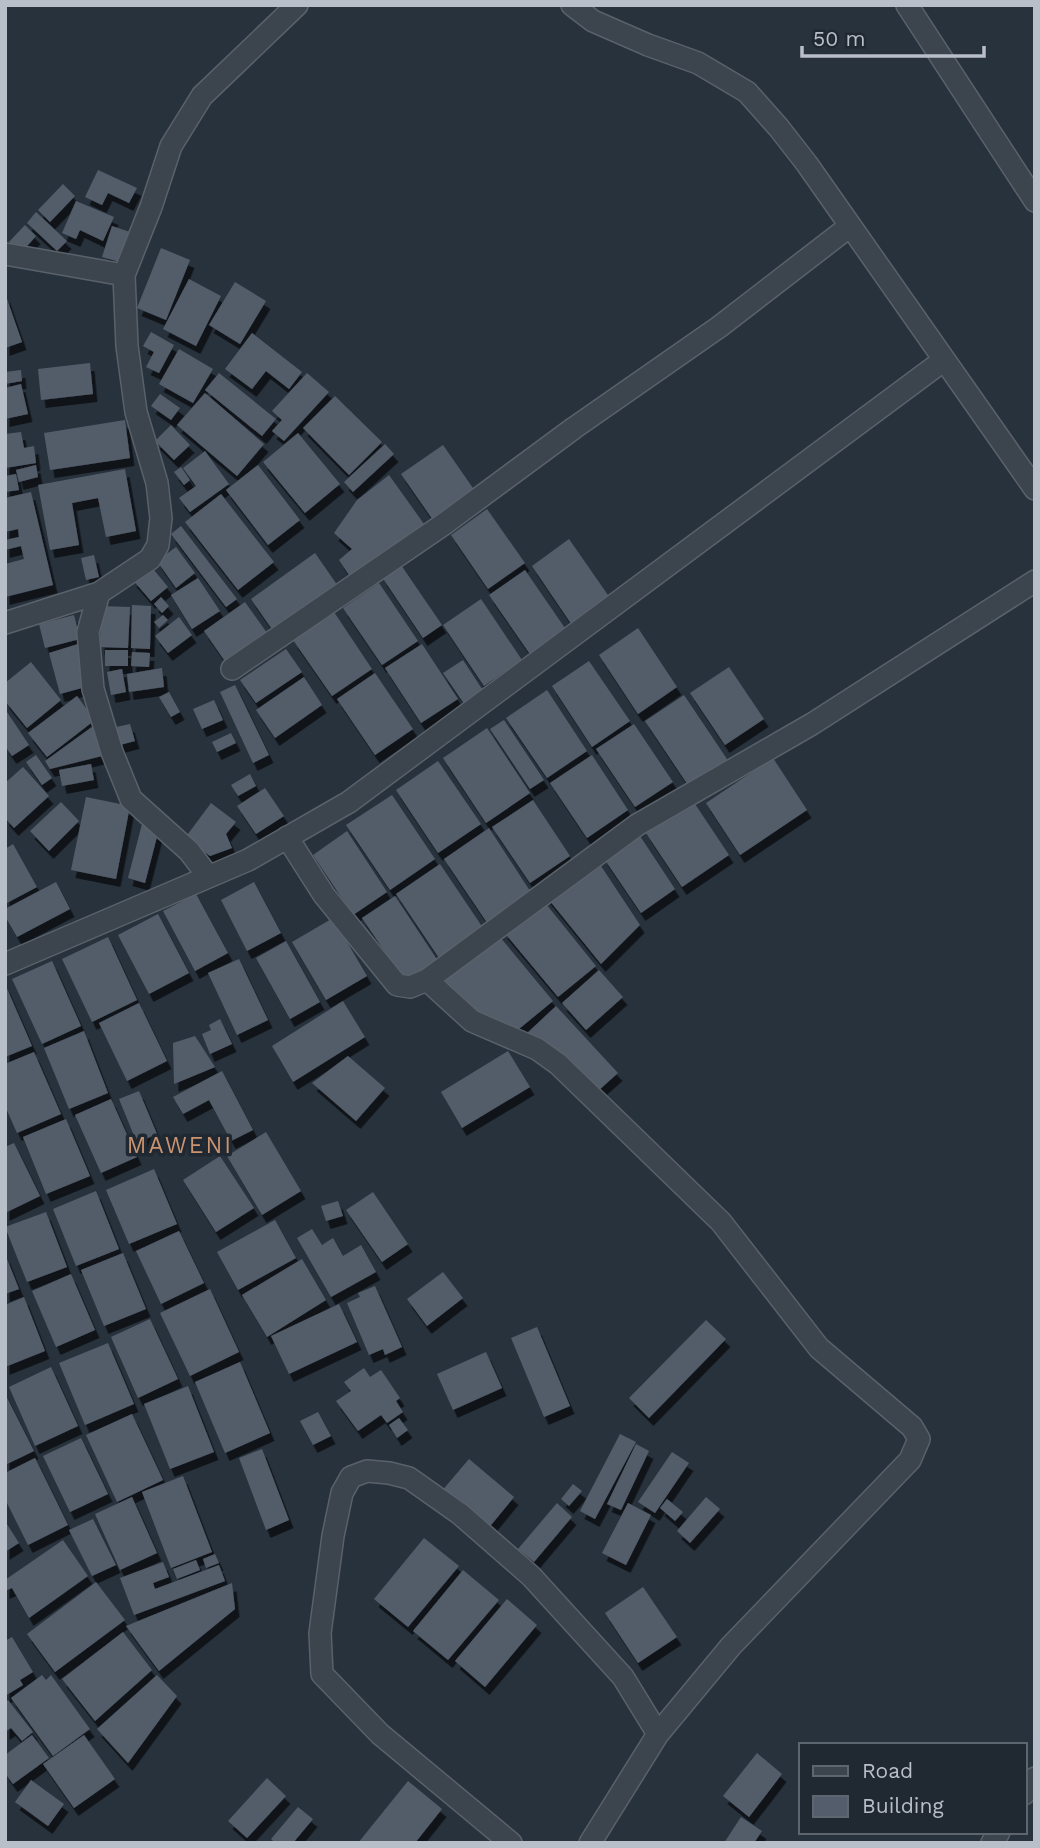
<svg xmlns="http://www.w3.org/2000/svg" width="1040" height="1848" viewBox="0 0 1040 1848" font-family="'Work Sans',sans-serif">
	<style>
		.building { fill: #535d6b; filter: url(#shadow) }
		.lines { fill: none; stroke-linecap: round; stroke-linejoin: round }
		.minor-casing { stroke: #59626b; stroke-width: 24 }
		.minor { stroke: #3c444d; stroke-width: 21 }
		.labels { text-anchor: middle; stroke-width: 7; stroke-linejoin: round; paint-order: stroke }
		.quarter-label { font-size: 23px; letter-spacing: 2px; fill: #ca9471; stroke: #202932 }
	</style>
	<defs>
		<filter id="shadow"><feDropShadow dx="4.5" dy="8" stdDeviation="0" flood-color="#0009"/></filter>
	</defs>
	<rect width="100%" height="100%" fill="#28323d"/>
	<!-- building -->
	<path class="building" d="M98,170L137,188L129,203L108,193L102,205L85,197Z
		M63,184L75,196L50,222L38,210Z
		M76,201L114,217L103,241L80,230L76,239L62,233Z
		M36,212L67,241L57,251L27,223Z
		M25,225L36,236L21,253L9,242Z
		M112,226L133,233L123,263L102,257Z
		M161,248L190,260L166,320L137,308Z
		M189,279L221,296L196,346L163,329Z
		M235,282L266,301L240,344L209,325Z
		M5,293L22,342L5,348Z
		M151,332L174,345L159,373L146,367L154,352L143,346Z
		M252,333L302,372L289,389L266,371L252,389L225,369Z
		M179,349L213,369L193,403L159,384Z
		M90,363L93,394L41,400L38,369Z
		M21,370L22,381L5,384V372Z
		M219,373L276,419L262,436L205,390Z
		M307,373L329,392L284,441L272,431L282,420L272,411Z
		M21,384L28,414L5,419V388Z
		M205,393L264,444L237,476L177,425Z
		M160,394L180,408L171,420L151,406Z
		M335,396L382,442L349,475L303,428Z
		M125,420L130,458L50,470L44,433Z
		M171,425L190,445L174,460L155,441Z
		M21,432L24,448L34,446L36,463L5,468V434Z
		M298,433L340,484L305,513L263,462Z
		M385,444L394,454L353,492L344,482Z
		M443,445L475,491L433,520L401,474Z
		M205,451L229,484L190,512L179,498L196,486L183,468Z
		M36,465L38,477L19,482L16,470Z
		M258,465L300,520L268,545L226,490Z
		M181,467L190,480L184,485L174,472Z
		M125,469L136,531L106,537L98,498L72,503L79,545L50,550L38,485Z
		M16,474L19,490L5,492V476Z
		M389,475L424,524L351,578L339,560L352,549L334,533L357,500Z
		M31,492L53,585L5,597V564L24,559L21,546L5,550V540L19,537L18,529L5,532V498Z
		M221,494L274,562L238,590L185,522Z
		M487,509L525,563L488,589L451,535Z
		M181,526L237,599L226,607L171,534Z
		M569,539L610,598L572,625L532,566Z
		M176,547L195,573L176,588L157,561Z
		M315,553L340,589L276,635L251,599Z
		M94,555L99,577L86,580L81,558Z
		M149,564L168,587L151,601L132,579Z
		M401,565L442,625L423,638L382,577Z
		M525,570L569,634L534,660L489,595Z
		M198,578L220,611L192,629L171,595Z
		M379,583L418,641L382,665L343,608Z
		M161,597L169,606L162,613L154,604Z
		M481,599L522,660L484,686L443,625Z
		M245,602L270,637L229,667L204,631Z
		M132,605L151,606L150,649L131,648Z
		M101,606L130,607L128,648L100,647Z
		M334,612L372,669L332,696L293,640Z
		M74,615L80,639L45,648L39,624Z
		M163,615L168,620L159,628L154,622Z
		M179,617L192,635L168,653L155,636Z
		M638,628L677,687L638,714L599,655Z
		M78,644L89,686L60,694L49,653Z
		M422,644L458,699L421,723L385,668Z
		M286,649L302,672L256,703L240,680Z
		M105,650H128V666H105Z
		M132,652L150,653L149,667L131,666Z
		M463,660L484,692L465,705L443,673Z
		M589,661L630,721L592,747L552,686Z
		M31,662L61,700L27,728L5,701V683Z
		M729,667L764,719L725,745L690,693Z
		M162,668L164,687L129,692L127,674Z
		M122,669L126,692L111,695L107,672Z
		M375,673L413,729L375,755L337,699Z
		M304,677L322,705L275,738L256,710Z
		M235,685L269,755L253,763L220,692Z
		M547,690L587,751L547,778L506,718Z
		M169,692L180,712L171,717L159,697Z
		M684,695L729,762L690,788L645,721Z
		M77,696L95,720L47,757L28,733Z
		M214,700L223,720L202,729L193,709Z
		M5,709L29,745L12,756L5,746Z
		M504,720L544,780L530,789L490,729Z
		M96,724L106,755L50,769L45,761Z
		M130,724L135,741L116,746L112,728Z
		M634,724L673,782L635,807L596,749Z
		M487,728L530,793L486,823L443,758Z
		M231,733L236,743L217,752L212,742Z
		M36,755L52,778L42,785L26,762Z
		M592,755L628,810L587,838L550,783Z
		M773,758L807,810L740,855L706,803Z
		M438,761L481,824L438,853L396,790Z
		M91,764L94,780L62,786L59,770Z
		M23,767L49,796L14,828L5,818V783Z
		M250,774L256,786L238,796L231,785Z
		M265,788L284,816L256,834L237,806Z
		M392,795L435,859L390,890L346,825Z
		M86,797L130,806L116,879L71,870Z
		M533,800L570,856L530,883L492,827Z
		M693,801L729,855L682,887L646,833Z
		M61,802L79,821L49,851L30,831Z
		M211,803L236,822L226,834L232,848L210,856L185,838Z
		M142,824L159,829L145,883L128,878Z
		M489,828L532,894L488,924L444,859Z
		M347,831L387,892L353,915L313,855Z
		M638,833L675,889L641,913L603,857Z
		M13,844L37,887L5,904V849Z
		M597,860L640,925L601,964L545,895Z
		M440,864L483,928L439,958L396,894Z
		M56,882L70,909L17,937L5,916V909Z
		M254,882L281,933L247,951L221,900Z
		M196,894L228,953L195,971L163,911Z
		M395,896L438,961L406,983L362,918Z
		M542,899L596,966L558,997L503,931Z
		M158,914L189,973L149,994L118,935Z
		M333,918L367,976L326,1000L292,942Z
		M495,931L553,1001L514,1033L467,1011L443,977Z
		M108,937L137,1000L92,1022L62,959Z
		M286,941L320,1002L290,1019L256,958Z
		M239,959L268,1020L237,1035L208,973Z
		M52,961L81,1026L42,1044L12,979Z
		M599,970L623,997L586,1030L562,1003Z
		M5,984L32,1046L5,1057Z
		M343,1001L365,1037L293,1082L272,1046Z
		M139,1003L167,1061L127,1081L99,1023Z
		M556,1006L618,1073L599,1090L523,1037Z
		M220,1019L232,1044L210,1054L202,1034L211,1030L209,1025Z
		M84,1031L108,1093L69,1109L44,1048Z
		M195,1036L215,1067L174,1084L173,1043Z
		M508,1051L530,1087L462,1128L441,1092Z
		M34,1052L61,1114L17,1133L5,1106V1064Z
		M348,1056L385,1088L356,1121L312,1083Z
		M222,1071L253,1130L231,1141L209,1100L183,1114L173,1097Z
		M139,1091L157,1134L137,1143L119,1099Z
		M111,1099L137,1157L101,1173L75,1115Z
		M66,1119L90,1176L46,1194L23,1137Z
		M266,1132L301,1191L262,1215L227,1156Z
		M14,1143L40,1196L5,1213V1147Z
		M220,1156L254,1208L216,1232L183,1180Z
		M154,1169L177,1224L129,1244L106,1190Z
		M96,1191L119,1249L76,1266L53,1209Z
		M373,1192L408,1244L382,1262L346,1210Z
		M338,1201L343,1216L326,1221L321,1206Z
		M46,1212L67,1267L27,1282L5,1227Z
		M275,1220L296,1258L238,1290L217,1252Z
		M312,1229L322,1245L333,1238L343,1256L361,1245L376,1272L331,1297L297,1238Z
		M179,1231L204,1283L161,1304L136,1251Z
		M123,1253L146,1309L104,1326L81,1270Z
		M5,1254L19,1289L5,1294Z
		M302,1259L326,1300L267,1337L242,1295Z
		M443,1272L463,1298L427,1326L407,1299Z
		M71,1274L95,1330L56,1347L32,1291Z
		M375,1286L402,1347L385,1355L383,1349L369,1355L347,1303L360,1297L358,1293Z
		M210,1289L239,1352L190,1376L160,1313Z
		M24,1297L45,1351L5,1367V1305Z
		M339,1304L357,1342L289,1374L271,1336Z
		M150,1319L178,1379L138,1398L111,1337Z
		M706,1320L726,1339L649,1418L629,1398Z
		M537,1327L570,1406L544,1417L511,1338Z
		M108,1343L134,1404L85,1425L59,1363Z
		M486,1352L502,1388L453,1410L437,1374Z
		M240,1362L270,1433L225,1453L195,1382Z
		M51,1367L78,1426L35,1446L9,1387Z
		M364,1368L370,1377L381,1370L400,1398L396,1401L403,1412L387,1423L381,1415L358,1431L336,1401L351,1391L344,1382Z
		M188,1386L214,1452L170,1469L144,1404Z
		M5,1394L34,1451L5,1465Z
		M318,1412L331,1436L313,1445L300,1421Z
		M132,1414L163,1480L117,1502L86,1435Z
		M399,1418L408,1430L397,1438L389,1425Z
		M620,1434L636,1442L595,1519L580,1511Z
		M81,1438L108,1494L70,1512L43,1456Z
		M636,1444L649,1451L621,1510L607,1504Z
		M262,1449L289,1520L266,1530L239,1458Z
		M672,1452L689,1463L655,1513L638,1502Z
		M35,1458L68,1525L28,1545L5,1499V1473Z
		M469,1459L514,1497L487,1530L441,1492Z
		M183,1476L212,1552L171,1568L142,1492Z
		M573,1484L582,1491L569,1506L561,1499Z
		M132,1497L157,1553L120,1570L95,1514Z
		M706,1497L720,1509L690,1543L677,1531Z
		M667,1499L683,1512L675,1521L660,1508Z
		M557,1503L572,1517L534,1562L518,1549Z
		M628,1503L651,1515L626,1565L602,1553Z
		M93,1519L116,1565L92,1576L69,1530Z
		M5,1521L19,1543L5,1552Z
		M424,1538L459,1566L408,1627L374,1599Z
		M63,1540L88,1576L29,1618L12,1588L5,1591V1580Z
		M215,1554L219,1563L206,1568L203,1559Z
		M196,1560L200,1570L177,1579L173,1569Z
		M163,1562L169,1577L153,1583L155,1589L219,1565L225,1581L134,1615L120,1578Z
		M463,1570L499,1600L448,1660L413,1631Z
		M96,1582L125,1620L55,1672L27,1634Z
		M232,1583L235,1609L159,1671L126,1626Z
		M643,1587L677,1637L638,1663L605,1613Z
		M507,1599L537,1625L485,1687L455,1661Z
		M123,1632L152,1670L95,1721L62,1679Z
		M12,1637L33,1672L20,1680L23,1685L5,1696V1641Z
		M42,1675L46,1680L51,1675L90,1729L53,1756L11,1698Z
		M157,1675L177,1696L128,1763L97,1729Z
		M8,1700L33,1732L22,1741L11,1728L5,1732V1703Z
		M32,1735L49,1758L13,1784L5,1773V1755Z
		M84,1735L115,1779L74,1808L43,1764Z
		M757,1753L782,1774L749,1817L723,1796Z
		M267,1778L286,1796L247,1838L228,1821Z
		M31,1780L64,1804L48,1826L15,1802Z
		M408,1781L442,1809L415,1843H358Z
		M298,1807L313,1819L293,1843H275L271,1839Z
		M741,1817L762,1831L754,1843H724Z"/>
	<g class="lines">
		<!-- minor casing -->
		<g class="minor-casing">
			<path id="minor" d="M572,5L593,21L648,45L698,63L747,92L779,128L807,164L1035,489
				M907,5L1035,201
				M5,254L124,275L127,346L136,412L157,483L161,518L158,545L150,559L99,593L88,632L93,689L112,752L131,799L189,851L208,876
				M124,275L151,207L171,146L202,96L297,5
				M5,623L99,593
				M232,669L444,524L574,428L719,327L850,226
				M287,837L324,895L397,985L410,987L427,980L637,825L812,724L1035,581
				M5,964L248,860L349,802L944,360
				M427,980L472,1021L537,1049L558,1064L721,1222L819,1348L912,1427L919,1439L910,1460L731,1646L658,1734
				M1024,1794L1035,1778
				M511,1843L380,1734L322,1674L320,1633L333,1536L342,1493L351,1477L367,1471L389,1473L409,1478L460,1514L531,1576L623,1677L658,1734L590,1843
				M992,1843L999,1832"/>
		</g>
		<!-- minor -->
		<use href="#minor" class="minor"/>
	</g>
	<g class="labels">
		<!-- quarter labels -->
		<g class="quarter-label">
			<text x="180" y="1153">MAWENI</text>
		</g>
	</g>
	<!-- border -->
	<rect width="1040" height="1848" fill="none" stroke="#b8bfc8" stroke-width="14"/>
	<!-- legend -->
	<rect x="799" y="1743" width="228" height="91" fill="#202932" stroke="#5d656e" stroke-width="2"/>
	<rect x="813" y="1766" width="35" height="10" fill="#3c444d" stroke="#5d656e" stroke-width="2"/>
	<text x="862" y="1778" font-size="21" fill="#b8bfc8">Road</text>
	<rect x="813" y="1796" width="35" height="21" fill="#535d6b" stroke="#5d656e" stroke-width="2"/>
	<text x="862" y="1813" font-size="21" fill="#b8bfc8">Building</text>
	<!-- scale -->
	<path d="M802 46v10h182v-10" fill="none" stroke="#b8bfc8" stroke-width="3.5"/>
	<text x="813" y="46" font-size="21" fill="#b8bfc8" stroke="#202932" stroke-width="5" paint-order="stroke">50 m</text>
</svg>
